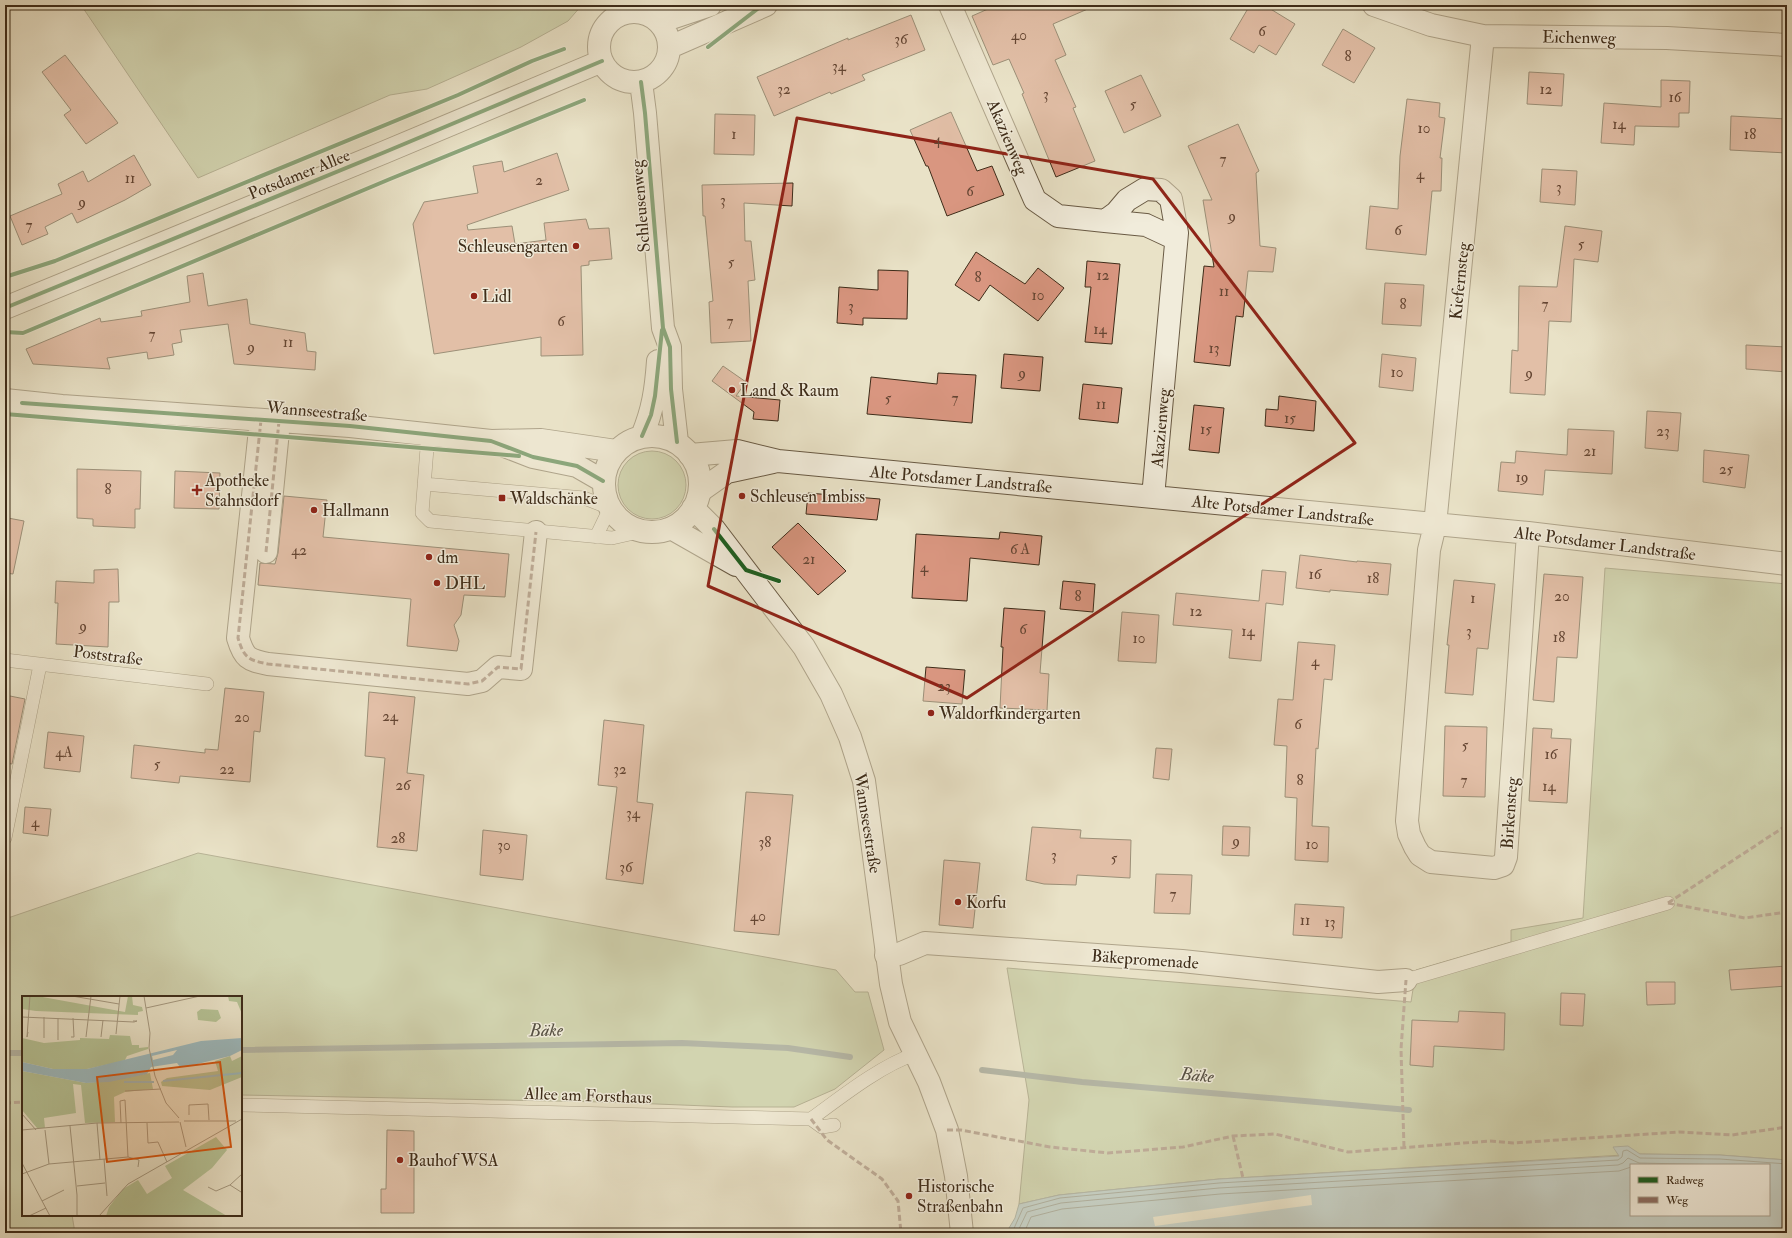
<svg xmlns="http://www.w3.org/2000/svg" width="1792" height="1238" viewBox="0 0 1792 1238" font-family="'IM FELL Double Pica',serif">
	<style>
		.green { fill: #b6c396; stroke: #7a7858 }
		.water { fill: #9dbbc0; stroke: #77827d; fill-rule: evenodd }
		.pier { fill: #e9e2c7 }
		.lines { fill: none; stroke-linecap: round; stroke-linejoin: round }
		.shore { stroke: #6e746c; stroke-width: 1 }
		.stream { stroke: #77827d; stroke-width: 6 }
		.building { fill: #d99680; stroke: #3e2c19 }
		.service-casing { stroke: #695a44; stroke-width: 14 }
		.minor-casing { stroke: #695a44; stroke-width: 24 }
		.tertiary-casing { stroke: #695a44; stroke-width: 24 }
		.service { stroke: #f1ecdb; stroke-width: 13 }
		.minor { stroke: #f1ecdb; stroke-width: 22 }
		.tertiary { stroke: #f1ecdb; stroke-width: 22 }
		.quiet { stroke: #8d6e63; stroke-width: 3; stroke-dasharray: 6 3; stroke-linecap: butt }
		.cycleway-casing { stroke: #f1ecdb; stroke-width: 6 }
		.cycleway { stroke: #1b5e20; stroke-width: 4 }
		.marked { fill: none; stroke: #8f2418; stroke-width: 3; stroke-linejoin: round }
		.poi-dot { fill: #8f2418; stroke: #f1ecdb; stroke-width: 1.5 }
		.labels { text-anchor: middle; stroke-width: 3; stroke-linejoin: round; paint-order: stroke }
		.number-label { font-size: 15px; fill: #654633 }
		.street-label { font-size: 17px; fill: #3e2c19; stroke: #f1ecdb }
		.poi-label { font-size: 17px; fill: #3e2c19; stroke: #f1ecdb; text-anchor: start }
		.water-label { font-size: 18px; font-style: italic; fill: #565043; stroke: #f1ecdb }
		.inset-river { fill: none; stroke: #9dbbc0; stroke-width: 2 }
		.inset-road { fill: none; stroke: #a59981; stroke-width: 1 }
		.view { fill: #d7540d; fill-opacity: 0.15; stroke: #d7540d; stroke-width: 2 }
		.inset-edge { fill: none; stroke: #3e2c19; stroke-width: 2 }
	</style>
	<rect width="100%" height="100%" fill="#e9e2c7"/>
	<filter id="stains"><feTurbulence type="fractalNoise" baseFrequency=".005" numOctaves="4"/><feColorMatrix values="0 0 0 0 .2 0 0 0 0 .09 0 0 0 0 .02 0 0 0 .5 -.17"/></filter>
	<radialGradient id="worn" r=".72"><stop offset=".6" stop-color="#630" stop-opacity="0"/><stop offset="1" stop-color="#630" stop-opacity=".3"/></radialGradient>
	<!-- green -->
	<path class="green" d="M81,5H582L568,21L521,47L427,89L390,95L198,178Z
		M618 485a34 34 0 1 1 68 0a34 34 0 1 1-68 0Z
		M1605,568L1787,584V1160L1720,1155L1640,1154L1219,1179L1059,1195L1019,1204L1029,1100L1007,968L1411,1002L1416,970L1511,942V930L1583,918Z
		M198,853L836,970L855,992H868L884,1050L835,1089L794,1107H732L606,1102L241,1095V997H23V1215H72L75,1233H5V919Z"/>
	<!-- water -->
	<path class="water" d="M1628,1146L1640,1154L1720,1155L1787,1160V1233H1006L1015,1218L1019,1204L1059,1195L1219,1179L1619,1156L1613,1147ZM1631,1165H1769V1215H1631Z
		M514,1228L518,1232L539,1229L561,1233H453Z"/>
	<!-- pier -->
	<path class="pier" d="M1311,1195L1312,1205L1155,1226L1153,1217Z
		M514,1226L517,1228V1233H493L492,1227Z"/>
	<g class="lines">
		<!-- shore -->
		<path class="shore" d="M1012,1233L1023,1208L1060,1198L1219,1183L1618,1160L1622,1157L1623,1151L1627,1150L1640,1158L1720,1159L1787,1164
			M1017,1233L1027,1212L1061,1203L1219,1188L1618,1165L1623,1163L1628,1158L1639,1163L1729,1165
			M1024,1233L1031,1217L1062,1209L1220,1194L1619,1171L1631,1167"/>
		<!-- stream -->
		<path class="stream" d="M241,1050L682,1043L788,1048L850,1057
			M5,1053H23
			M982,1070L1082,1082L1409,1110"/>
	</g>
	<!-- building -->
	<path class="building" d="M986,5H1097L1053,24L1066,55L1055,60L1076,107L1073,108L1095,161L1056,177L1022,94L1024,93L1009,59L993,65L972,16L988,9Z
		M1250,5H1264L1295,24L1276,55L1259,45L1254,53L1230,39Z
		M911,15L925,50L862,75L865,80L831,94L830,92L774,116L757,77L848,38V40Z
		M1343,29L1375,48L1354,83L1322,65Z
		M65,55L118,123L86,144L64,115L71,110L42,72Z
		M1529,72L1564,74L1562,106L1527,104Z
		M1141,75L1161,116L1124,133L1105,91Z
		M1661,80L1690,81L1689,113H1679V127L1635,126L1634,145L1601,143L1604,103L1661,107Z
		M1407,99L1440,103L1439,117L1445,118L1440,158H1442L1441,191H1432L1426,255L1366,249L1370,206L1398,209L1400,156Z
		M951,112L977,171L992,166L1004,195L947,216L928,166H926L910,130Z
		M715,114L755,115L754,155L714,154Z
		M1731,116L1787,119V153L1730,150Z
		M1238,124L1259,171L1256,173L1260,246L1276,248L1273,272L1248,271L1243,317L1236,316L1230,366L1194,362L1204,266L1214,267L1203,200H1212L1188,146Z
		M557,153L569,190L467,225L468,230L512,226L515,244L546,240L544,223L586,219L589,229L609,228L612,259L589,261V265L581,266L583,355L541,356V337L434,354L413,224L424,202L478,193L473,166L502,161L504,172Z
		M134,155L151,185L125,200L77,223L72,213L45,227L48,234L22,245L10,216L62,194L58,184L83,171L88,182Z
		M1542,169L1577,171L1575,205L1540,202Z
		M793,183L792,206L744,203L745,241H751L755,280L748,281L751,341L711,343L709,302L713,301L705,216H703L702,185Z
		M1565,226L1602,231L1598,262L1574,259L1571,322L1549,321L1545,395L1510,393L1512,350L1518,351L1519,286L1557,287Z
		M976,252L1025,284L1038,268L1064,288L1038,321L990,285L979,301L955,285Z
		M1087,261L1120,264L1112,344L1085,342L1091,287H1085Z
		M878,270L908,271L907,319L863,318V325L837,323L839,287L878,290Z
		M203,273L208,306L247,299L250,324L305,333L307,351L316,352L315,370L234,364L228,324L180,330L182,342L172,344L174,355L148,359L147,352L107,358L110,369L33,364L26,349L100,318L101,322L142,316L141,311L190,302L187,276Z
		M1385,283L1424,285L1421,326L1382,324Z
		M1746,345L1787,347V372L1746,369Z
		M1004,354L1043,357L1040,391L1001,388Z
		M1382,354L1416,358L1413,391L1379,387Z
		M723,366L746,382L736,396L780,400L778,421L753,419L754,412L712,381Z
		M938,373L976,375L972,423L867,414L871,377L937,384Z
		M1083,384L1122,388L1118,423L1079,419Z
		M1279,396L1316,401L1314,431L1265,426L1266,409L1278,410Z
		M1194,405L1224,408L1219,453L1189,450Z
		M1647,411L1681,413L1678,451L1645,448Z
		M1568,429L1614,431L1612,474L1545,470L1543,495L1498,491L1501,462L1515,463L1516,451L1567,455Z
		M1704,450L1749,455L1745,488L1703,482Z
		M77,469L141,471L140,509H135V528L93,526V519L77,518Z
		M175,471L220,473L219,509L174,508Z
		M808,493L880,499L877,520L806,514Z
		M284,496L327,500L323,537L509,554L505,597L464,595L461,615L454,625L459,641L457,651L407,646L411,599L258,585L260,563L275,564L278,553Z
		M8,518L24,521L13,574L5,573V533Z
		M798,523L846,571L818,595L772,547Z
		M1000,532L1042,536L1039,565L970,558L967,601L912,598L916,534L999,539Z
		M1300,555L1357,562V561L1391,564L1388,595L1330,590V592L1296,588Z
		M118,569L119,602H109L108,647L56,644L58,603H55L56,581L94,583V570Z
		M1262,570L1286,572L1283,605L1266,603L1261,661L1229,658L1232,630L1173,625L1176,593L1259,601Z
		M1544,574L1583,577L1577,658L1557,657L1554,702L1533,700Z
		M1454,580L1495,584L1488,649L1477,648L1473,695L1445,693L1449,645H1447Z
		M1063,581L1095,584L1093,612L1060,609Z
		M1004,608L1045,611L1040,673L1049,674L1047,710L1000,708L1003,647H1001Z
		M1122,612L1159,615L1156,663L1118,661Z
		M1298,642L1335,645L1332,680L1324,679L1318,749L1316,748L1312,826L1329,827L1328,862L1295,860L1297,798L1285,797L1287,746L1274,745L1278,699L1293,700Z
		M926,667L965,670L962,704L923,701Z
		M225,688L264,692L260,732L254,731L250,782L180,776L179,783L131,778L134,745L205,753V749L218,750Z
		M369,692L415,697L407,773L424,775L417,851L377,847L385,758L365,756Z
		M5,695L25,699L12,764L5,763Z
		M604,720L644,725L637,802L653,804L643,884L606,879L617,787L598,785Z
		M1445,726L1487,727L1485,797L1443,796Z
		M1533,728L1552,729L1551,738L1571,739L1567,803L1529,801Z
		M48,732L84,736L80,772L44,768Z
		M1156,748L1172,749L1169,780L1153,778Z
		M746,792L793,795L779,935L734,931Z
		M25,807L51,809L48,836L23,833Z
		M1223,826L1250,827L1249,856L1222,855Z
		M1032,827L1081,830L1080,838L1131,840L1130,878L1077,875L1076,885L1044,884L1026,880Z
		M483,830L527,835L523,880L480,875Z
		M944,860L980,863L973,928L939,925Z
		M1156,874L1192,875L1190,914L1154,913Z
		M1295,904L1344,907L1342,938L1293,935Z
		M1787,966V986L1731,990L1729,970Z
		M1646,982H1675V1004L1647,1005Z
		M1561,993L1585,994L1583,1026L1560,1025Z
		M1459,1011L1505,1013L1504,1050L1434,1046L1433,1067L1410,1065L1412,1020L1458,1022Z
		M387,1130L414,1131V1213H381V1189H386Z"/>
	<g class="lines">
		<!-- service casing -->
		<g class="service-casing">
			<path id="service" d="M428,435L422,513L430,521L612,538L643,531
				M424,484L584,498L610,508L596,537
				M5,660L207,684
				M5,838L40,665
				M1406,980L1668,903
				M241,1105L811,1119C841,1097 880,1066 915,1054
				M811,1119L822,1127L834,1125"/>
		</g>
		<!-- minor casing -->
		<g class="minor-casing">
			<path id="minor" d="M950,5L1035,200L1058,216L1105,221L1116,213L1127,200L1145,189L1161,190L1171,199L1177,233L1153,497
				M1374,5L1431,25L1483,36L1667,38L1787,45
				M1483,36L1435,525L1429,550L1407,821L1409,834L1415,847L1420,855L1431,862L1494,868L1503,865L1506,857L1528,533
				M1105,221L1146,225L1176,239
				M5,400L62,406L350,426L491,441L541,440L616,451
				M261,420L238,638C244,658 248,660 268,664L468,684L482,681L498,667L521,669L536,532
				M502,445L533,457L577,466L603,481
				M690,455L737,451L778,461L1528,533L1787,564
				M700,491L727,472L773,462
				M266,552L279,421
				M886,955L899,954L925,943L1182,961L1378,982L1406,980"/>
		</g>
		<!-- tertiary casing -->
		<g class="tertiary-casing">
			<path id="tertiary" d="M599 47a35 35 0 1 1 70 0a35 35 0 1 1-70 0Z
				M659,22L710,5
				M670,47L766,5
				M641,82L645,113L663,328L670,347L671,389L677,442
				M5,308L385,152L602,61
				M604 484a48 48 0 1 1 96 0a48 48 0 1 1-96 0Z
				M642,436C653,410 656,389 658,361
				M693,508L714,529L804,647L831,694L850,737L864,781L891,984L900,1022L929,1082L947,1130L956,1176L962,1233
				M671,528L736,565"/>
		</g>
		<!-- service -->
		<use href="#service" class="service"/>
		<!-- minor -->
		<use href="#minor" class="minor"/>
		<!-- tertiary -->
		<use href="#tertiary" class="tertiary"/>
		<!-- quiet -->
		<path class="quiet" d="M261,420L238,638C244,658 248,660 268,664L468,684L482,681L498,667L521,669L536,532
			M266,552L279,421
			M1668,903L1787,825
			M1668,903L1745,918L1787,912
			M5,1103L23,1102
			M811,1119L827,1140L882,1179L898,1201L901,1233
			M947,1130H961L1050,1147L1108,1153L1183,1147L1233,1136L1275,1134L1348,1152L1490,1141L1513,1143L1679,1132L1732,1135L1787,1127
			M1233,1136L1243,1178
			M1404,1147L1401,1049L1406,980"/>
		<!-- cycleway casing -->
		<g class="cycleway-casing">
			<path id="cycleway" d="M708,47L760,7L766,5
				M641,82L645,113L663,328L670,347L671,389L677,442
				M5,277L55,261L458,95L532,61L564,49
				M5,308L385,152L602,61
				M5,332L23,333L390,179L584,100
				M22,403L350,426L491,441L533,457L577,466L603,481
				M5,414L519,456
				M642,436L651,415L655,396L662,330
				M714,529L746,570L779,581"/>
		</g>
		<!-- cycleway -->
		<use href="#cycleway" class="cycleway"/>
	</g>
	<!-- marked area -->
	<path d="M0 0H1792V1238H0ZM797,118L1153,179L1355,443L967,698L708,586Z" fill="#e9e2c7" fill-opacity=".55" fill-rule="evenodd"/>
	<path class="marked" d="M797,118L1153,179L1355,443L967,698L708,586Z"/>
	<!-- markers -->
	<g class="poi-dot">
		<circle cx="576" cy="246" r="4"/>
		<circle cx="474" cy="296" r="4"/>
		<circle cx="732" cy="390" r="4"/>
		<path d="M195 484h4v4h4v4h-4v4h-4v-4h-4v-4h4z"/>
		<circle cx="742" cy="496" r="4"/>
		<rect x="498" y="494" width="8" height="8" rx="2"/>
		<circle cx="314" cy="510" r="4"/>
		<circle cx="429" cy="557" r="4"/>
		<circle cx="437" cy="583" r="4"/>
		<circle cx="931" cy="713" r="4"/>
		<circle cx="958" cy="902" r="4"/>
		<circle cx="400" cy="1160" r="4"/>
		<circle cx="909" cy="1196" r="4"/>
	</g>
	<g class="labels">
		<!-- number labels -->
		<g class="number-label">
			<text x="1262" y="36">6</text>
			<text x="1019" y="40">40</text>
			<text x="901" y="44">36</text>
			<text x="1348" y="61">8</text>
			<text x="839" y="71">34</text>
			<text x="784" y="94">32</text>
			<text x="1546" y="94">12</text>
			<text x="1046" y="99">3</text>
			<text x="1675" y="102">16</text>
			<text x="1133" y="109">5</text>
			<text x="1619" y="129">14</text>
			<text x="1424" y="133">10</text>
			<text x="734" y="139">1</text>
			<text x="1750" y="139">18</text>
			<text x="938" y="144">4</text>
			<text x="1223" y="164">7</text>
			<text x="1420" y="179">4</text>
			<text x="130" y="183">11</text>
			<text x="539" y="185">2</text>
			<text x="1559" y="192">3</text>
			<text x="970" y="196">6</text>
			<text x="723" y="205">3</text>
			<text x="82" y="207">9</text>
			<text x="1232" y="221">9</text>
			<text x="29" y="230">7</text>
			<text x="1398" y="235">6</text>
			<text x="1581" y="249">5</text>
			<text x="731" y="267">5</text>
			<text x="1103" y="280">12</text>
			<text x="978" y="282">8</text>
			<text x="1224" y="296">11</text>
			<text x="1038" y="300">10</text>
			<text x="1403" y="309">8</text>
			<text x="1545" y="309">7</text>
			<text x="851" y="311">3</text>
			<text x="561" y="326">6</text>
			<text x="730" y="326">7</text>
			<text x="1100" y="334">14</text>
			<text x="152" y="339">7</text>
			<text x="288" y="347">11</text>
			<text x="251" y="352">9</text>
			<text x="1214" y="353">13</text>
			<text x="1397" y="377">10</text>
			<text x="1022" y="378">9</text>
			<text x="1529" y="378">9</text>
			<text x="888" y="403">5</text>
			<text x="955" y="403">7</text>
			<text x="1101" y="409">11</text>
			<text x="1290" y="423">15</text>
			<text x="1206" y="434">15</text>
			<text x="1663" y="436">23</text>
			<text x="1590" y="456">21</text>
			<text x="1726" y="474">25</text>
			<text x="1522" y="482">19</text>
			<text x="108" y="494">8</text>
			<text x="1020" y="554">6 A</text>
			<text x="299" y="555">42</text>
			<text x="809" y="564">21</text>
			<text x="924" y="572">4</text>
			<text x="1315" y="579">16</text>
			<text x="1373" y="583">18</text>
			<text x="1078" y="601">8</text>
			<text x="1562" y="601">20</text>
			<text x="1473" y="603">1</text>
			<text x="1196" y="616">12</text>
			<text x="83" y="631">9</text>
			<text x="1023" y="634">6</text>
			<text x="1248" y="636">14</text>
			<text x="1469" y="636">3</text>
			<text x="1559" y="642">18</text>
			<text x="1139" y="643">10</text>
			<text x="1315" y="666">4</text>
			<text x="944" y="691">23</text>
			<text x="390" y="721">24</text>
			<text x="242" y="722">20</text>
			<text x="1298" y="729">6</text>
			<text x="1465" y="750">5</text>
			<text x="64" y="757">4A</text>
			<text x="1551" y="759">16</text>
			<text x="157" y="769">5</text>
			<text x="227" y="774">22</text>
			<text x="620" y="774">32</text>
			<text x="1300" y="785">8</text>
			<text x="1464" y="785">7</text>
			<text x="403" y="790">26</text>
			<text x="1549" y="791">14</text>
			<text x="633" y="818">34</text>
			<text x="35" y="827">4</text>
			<text x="398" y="843">28</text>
			<text x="1236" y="846">9</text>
			<text x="765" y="847">38</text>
			<text x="1312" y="849">10</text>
			<text x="504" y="850">30</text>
			<text x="1054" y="860">3</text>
			<text x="1114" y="863">5</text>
			<text x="626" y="872">36</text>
			<text x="1173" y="899">7</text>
			<text x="758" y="921">40</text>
			<text x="1305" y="925">11</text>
			<text x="1330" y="927">13</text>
		</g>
		<!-- street labels -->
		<g class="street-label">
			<text transform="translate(1579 37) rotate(1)" y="6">Eichenweg</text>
			<text transform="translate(1008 137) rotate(67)" y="6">Akazienweg</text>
			<text transform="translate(299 174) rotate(-22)" y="6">Potsdamer Allee</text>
			<text transform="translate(640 206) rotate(-95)" y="6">Schleusenweg</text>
			<text transform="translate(1459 281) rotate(-84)" y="6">Kiefernsteg</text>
			<text transform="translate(317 411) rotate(5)" y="6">Wannseestraße</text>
			<text transform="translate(1160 428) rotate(-85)" y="6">Akazienweg</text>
			<text transform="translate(961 479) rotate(5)" y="6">Alte Potsdamer Landstraße</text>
			<text transform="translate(1283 510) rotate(6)" y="6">Alte Potsdamer Landstraße</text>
			<text transform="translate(1605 543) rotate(7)" y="6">Alte Potsdamer Landstraße</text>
			<text transform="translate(108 655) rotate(7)" y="6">Poststraße</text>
			<text transform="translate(1509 813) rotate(-86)" y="6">Birkensteg</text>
			<text transform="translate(868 823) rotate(81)" y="6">Wannseestraße</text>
			<text transform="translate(1145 959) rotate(4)" y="6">Bäkepromenade</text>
			<text transform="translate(588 1095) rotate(2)" y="6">Allee am Forsthaus</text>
		</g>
		<!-- poi labels -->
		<g class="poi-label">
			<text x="568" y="252" text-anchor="end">Schleusengarten</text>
			<text x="482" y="302">Lidl</text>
			<text x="740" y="396">Land &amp; Raum</text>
			<text x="205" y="486">Apotheke<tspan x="205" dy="20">Stahnsdorf</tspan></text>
			<text x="750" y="502">Schleusen Imbiss</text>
			<text x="510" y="504">Waldschänke</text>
			<text x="322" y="516">Hallmann</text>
			<text x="437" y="563">dm</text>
			<text x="445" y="589">DHL</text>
			<text x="939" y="719">Waldorfkindergarten</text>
			<text x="966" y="908">Korfu</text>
			<text x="408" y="1166">Bauhof WSA</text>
			<text x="917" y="1192">Historische<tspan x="917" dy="20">Straßenbahn</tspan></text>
		</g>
		<!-- water labels -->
		<g class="water-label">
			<text transform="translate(546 1030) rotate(-1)" y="6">Bäke</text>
			<text transform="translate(1197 1075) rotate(5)" y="6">Bäke</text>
		</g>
	</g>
	<!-- overview -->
	<g transform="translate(22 996)">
		<rect width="220" height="220" fill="#e9e2c7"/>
		<path d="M0,0H15L103,16L106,0H110L111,9L120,11L121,15L116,16V19L14,15L0,13ZM206,0H220V18L215,6L207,5ZM179,13L196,14L199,22L194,26L176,24L175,16ZM88,39L108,40L110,49H117V52L126,51V53L105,60L103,64L97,66L65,73H31L0,66V42L22,47L58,44V42L87,43ZM208,60L210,65L220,60V81L188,94L140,90L139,86L145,82L196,75L193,65ZM0,75L64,87L86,85L128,77L131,93L103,96L92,101L93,126L63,127L59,89L51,88L54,117L22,122L23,132H15L0,114ZM194,141L205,154L190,172L161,194L205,220H84L87,211L101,193L116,184L125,198L150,182L143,170Z" fill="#b6c396"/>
		<path d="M220,42V54L208,60L163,71H158L155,67L129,71L125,78L87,86L64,87L0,75V66L31,73H65L179,45ZM155,54L151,59L131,64L130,60Z" fill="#9dbbc0" fill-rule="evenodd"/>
		<path class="inset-river" d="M141,85L220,77M102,86H132"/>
		<path class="inset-road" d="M50,0L97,8M122,0L128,37L127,52L133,80L144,107L157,122M124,12L178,0M0,21L112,26L115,25H111M22,21V42M6,36L5,41L8,0M94,38L98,0M49,41H52L51,22M64,41L69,0M79,41L81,24M36,44V22M103,95L139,93M0,118L14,134M167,119V109L186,108L187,124M162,125H214M158,126L164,151M75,127L78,164M99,127L98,105L103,104L106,161M125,127L126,147L136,146L145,166M48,130L55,199V220M0,134L75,127L157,126M23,134L27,168M82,163L85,200M0,167L28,220M0,178L27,168L106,161L117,164L116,171M208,189L220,178M208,189L219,196M55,190L83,187M186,191L194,195L208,189M20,205L42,194M7,220L24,212M77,220L106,188L220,123"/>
		<path class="view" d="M198,66L209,151L85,166L75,81Z"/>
		<rect width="220" height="220" class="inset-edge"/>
	</g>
	<!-- margin -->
	<rect width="1792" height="1238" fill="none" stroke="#e9e2c7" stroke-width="20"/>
	<rect x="6" y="6" width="1780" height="1226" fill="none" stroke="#3e2c19" stroke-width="2"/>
	<rect x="10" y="10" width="1772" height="1218" fill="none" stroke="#3e2c19"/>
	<!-- legend -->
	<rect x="1630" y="1164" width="140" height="52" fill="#f1ecdb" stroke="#a99f8d"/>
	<rect x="1638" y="1177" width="20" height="6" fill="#1b5e20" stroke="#a99f8d"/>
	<text x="1666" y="1184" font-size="12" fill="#3e2c19">Radweg</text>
	<rect x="1638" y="1197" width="20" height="6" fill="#8d6e63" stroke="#a99f8d"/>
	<text x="1666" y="1204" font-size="12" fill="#3e2c19">Weg</text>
	<rect width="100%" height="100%" filter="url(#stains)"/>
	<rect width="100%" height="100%" fill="url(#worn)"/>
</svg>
